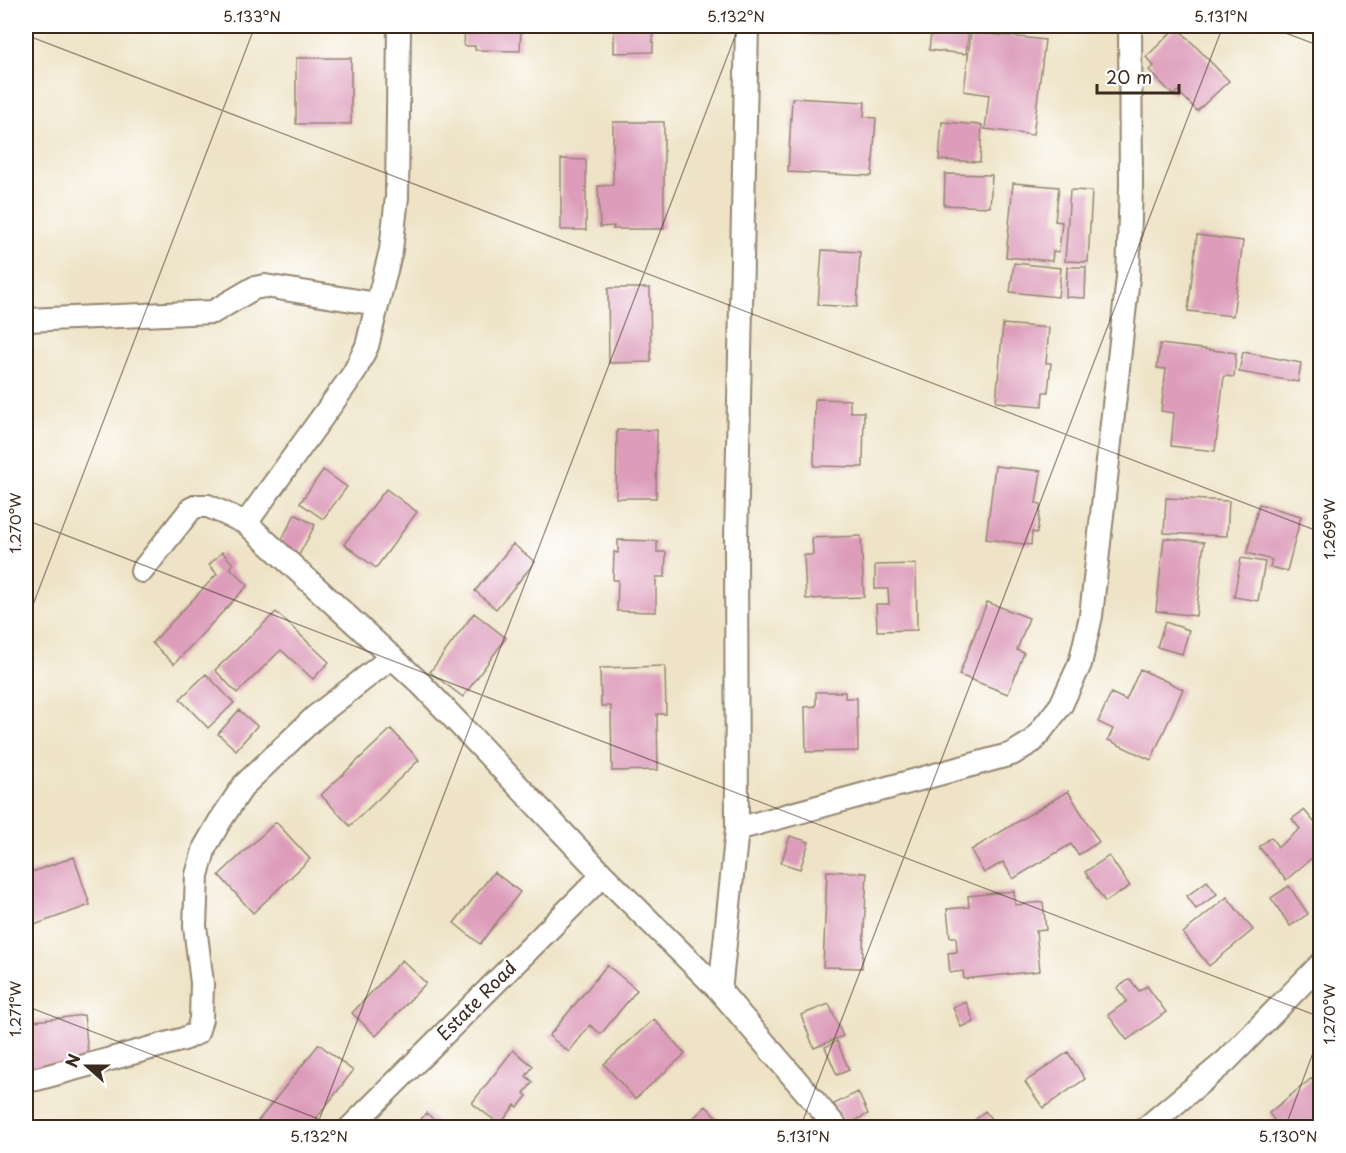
<svg xmlns="http://www.w3.org/2000/svg" width="1346" height="1153" viewBox="0 0 1346 1153" font-family="'Playpen Sans',sans-serif">
	<style>
		.building { fill: #dd9dba }
		.lines { fill: none; stroke-linecap: round; stroke-linejoin: round }
		.minor-casing { stroke: #948672; stroke-width: 26 }
		.minor { stroke: #fff; stroke-width: 22 }
		.ticks { fill: none; stroke: #3b2a1e; stroke-width: 1.5; stroke-opacity: 0.45 }
		.labels { text-anchor: middle; stroke-width: 4.5; stroke-linejoin: round; paint-order: stroke }
		.street-label { font-size: 18px; fill: #3b2a1e; stroke: #fff }
		.neatline { fill: none; stroke: #3b2a1e; stroke-width: 2 }
		.ticks-label { font-size: 15px; text-anchor: middle; fill: #3b2a1e }
	</style>
	<rect width="100%" height="100%" fill="#fff"/>
	<filter id="ink" filterUnits="userSpaceOnUse"><feTurbulence type="fractalNoise" baseFrequency=".0167" numOctaves="2"/><feDisplacementMap in="SourceGraphic" scale="12" xChannelSelector="R" yChannelSelector="G"/><feConvolveMatrix kernelMatrix="1 2 1 2 8 2 1 2 1" color-interpolation-filters="sRGB"/></filter>
	<filter id="wash" filterUnits="userSpaceOnUse"><feTurbulence type="fractalNoise" baseFrequency=".008" numOctaves="4" result="noise"/><feDisplacementMap in="SourceGraphic" scale="24" xChannelSelector="R" yChannelSelector="G"/><feGaussianBlur stdDeviation="1.35" result="paint"/><feColorMatrix in="noise" values="0 0 0 0 0 0 0 0 0 0 0 0 0 0 0 0 0 1.4 0 .05"/><feComposite in="paint" operator="in"/></filter>
	<g filter="url(#wash)">
		<rect width="100%" height="100%" fill="#eee3c6"/>
		<g id="blocks">
			<!-- building -->
			<path class="building" d="M465,26H521L520,51L475,50V46H464Z
				M614,26H653V52L614,53Z
				M809,26H851L852,32L809,35Z
				M932,26L969,30L966,54L929,50Z
				M1177,27L1229,81L1197,111L1178,91L1173,95L1149,70L1154,66L1146,57Z
				M971,32L1045,40L1033,135L985,129L989,95L964,91Z
				M296,58H351V124H296Z
				M792,98L865,102L864,117L876,118L872,176L788,172Z
				M613,122H664V229H613L614,226L600,227L598,186L613,185Z
				M942,122L982,125L980,162L939,160Z
				M561,159L586,160V230H561Z
				M945,174L992,175L990,207L944,205Z
				M1013,183L1059,187L1055,221L1062,222L1059,252L1053,251L1052,261L1006,257Z
				M1070,190L1092,191L1088,262L1065,261Z
				M1197,235L1243,241L1233,316L1188,311Z
				M822,250L860,252L857,307L818,305Z
				M1014,263L1061,268L1058,297L1010,292Z
				M1067,267H1086L1085,298L1066,297Z
				M608,288H650L651,362L609,363Z
				M1003,324L1049,328L1046,363H1051L1048,392H1043L1042,406L996,402Z
				M1160,344L1236,353L1234,377L1224,376L1215,451L1171,446L1174,413L1161,411L1166,369L1157,368Z
				M1243,352L1301,363L1298,382L1239,372Z
				M815,399L850,400V412H864L863,467L814,466Z
				M617,430H657L656,498H616Z
				M995,466L1041,471L1036,503L1041,504L1037,533L1032,532L1031,545L986,539Z
				M323,470L347,487L323,519L300,503Z
				M386,489L417,512L376,568L344,544Z
				M1166,498L1229,501L1227,536L1164,533Z
				M1259,504L1301,516L1287,571L1270,567L1272,560L1247,553Z
				M295,514L315,525L299,555L279,545Z
				M861,536L864,597L806,599L804,555H813L812,538Z
				M1164,538L1204,542L1196,616L1156,611Z
				M618,540L657,541V552H666L665,577H656V612L617,611L618,580H613L614,552L618,553Z
				M513,544L535,562L496,609L475,591Z
				M222,552L233,564L230,568L248,585L174,664L152,643L217,574L209,565Z
				M1241,558L1265,562L1258,601L1234,597Z
				M916,564L917,630L877,631L876,604H889L888,589H875V565Z
				M987,602L1029,618L1017,650L1024,653L1008,694L959,675Z
				M276,612L329,662L313,679L281,650L237,693L215,670Z
				M474,613L506,638L463,697L430,672Z
				M1165,622L1189,630L1182,654L1157,647Z
				M665,666L666,714H657L658,770L612,771L611,706H601L600,668Z
				M1140,669L1183,689L1151,760L1108,740L1113,729L1098,722L1111,693L1126,700Z
				M206,674L234,703L208,728L180,699Z
				M816,692H845V698H857L858,751L806,752L805,707L816,706Z
				M239,710L257,726L236,750L218,734Z
				M391,729L419,760L350,826L321,795Z
				M1068,791L1099,842L1078,855L1071,844L1013,879L1003,862L984,873L971,850Z
				M1304,810L1320,829V851L1286,880L1259,847L1271,837L1278,847L1300,829L1292,819Z
				M276,822L310,859L253,913L219,875Z
				M790,836L809,842L800,869L781,863Z
				M1109,856L1130,886L1105,902L1085,872Z
				M74,857L90,905L26,928V874Z
				M827,871L867,873L862,968L823,967Z
				M494,872L520,892L480,944L454,923Z
				M1207,881L1217,894L1196,909L1187,896Z
				M1289,886L1308,914L1290,926L1271,898Z
				M1014,891L1015,905L1043,902L1046,930L1036,931L1040,971L964,979L963,971L950,973L948,953L957,952L956,937H950L947,909L969,907L968,896Z
				M1227,897L1253,930L1209,966L1183,933Z
				M402,960L426,983L376,1036L352,1013Z
				M607,965L637,990L601,1034L590,1025L569,1052L549,1036Z
				M1130,979L1139,991L1147,986L1166,1012L1127,1040L1108,1015L1127,1001L1117,988Z
				M966,1002L974,1022L961,1027L953,1007Z
				M829,1004L843,1036L814,1048L801,1015Z
				M84,1015L89,1062L26,1070V1022Z
				M654,1019L685,1054L635,1099L604,1064Z
				M837,1041L849,1070L837,1075L825,1047Z
				M319,1044L353,1071L309,1128H266L258,1121Z
				M513,1050L533,1066L526,1076L533,1082L524,1093L527,1096L518,1107L515,1105L498,1127L492,1122L494,1120L472,1103Z
				M1068,1052L1085,1079L1043,1108L1025,1082Z
				M1312,1078L1320,1089V1122L1313,1128H1268L1267,1126L1274,1120L1269,1113Z
				M858,1092L868,1114L845,1126L834,1104Z
				M706,1106L727,1128H683Z
				M985,1111L998,1128H966Z
				M426,1113L444,1128H414Z"/>
		</g>
	</g>
	<g filter="url(#ink)">
		<use href="#blocks" fill-opacity="0" stroke="#948672" stroke-width="1.5"/>
		<g class="lines">
			<!-- minor casing -->
			<g class="minor-casing">
				<path id="minor" d="M26,320L213,312L254,288L265,286L377,304
					M246,523L354,373L367,346L391,250L397,197L399,26
					M142,571L191,509L197,506H208L246,523L421,684L603,875L720,991L837,1128
					M737,829L1012,754L1033,741L1061,705L1080,664L1091,616L1128,277L1131,185L1130,26
					M720,991L737,829L736,540L747,26
					M26,1080L37,1079L184,1039L197,1033L201,1019L202,983L195,926L197,875L205,847L220,821L244,785L315,717L392,657
					M350,1128L603,875
					M1146,1128L1226,1061L1320,965"/>
			</g>
			<!-- minor -->
			<use href="#minor" class="minor"/>
		</g>
	</g>
	<!-- ticks -->
	<path class="ticks" d="M1267,26L1320,46M26,35L1320,532M26,520L1320,1017M26,623L255,26M26,1006L342,1128M316,1128L739,26M800,1128L1223,26M1285,1128L1320,1034"/>
	<g class="labels">
		<!-- street labels -->
		<g class="street-label">
			<text transform="translate(477 1001) rotate(-45)" y="6">Estate Road</text>
		</g>
	</g>
	<!-- margin -->
	<rect width="1346" height="1153" fill="none" stroke="#fff" stroke-width="66"/>
	<!-- north arrow -->
	<g transform="translate(87 1066) rotate(291)" stroke="#ffffff" stroke-width="4.5" paint-order="stroke">
	<path d="M0-4.5L10 22L0 15L-10 22Z" fill="#3b2a1e"/>
	<text y="-9" font-size="16" font-weight="bold" text-anchor="middle" fill="#3b2a1e">N</text>
	</g>
	<!-- scale -->
	<path d="M1097 84v9h82v-9" fill="none" stroke="#3b2a1e" stroke-width="3"/>
	<text x="1106" y="84" font-size="18" fill="#3b2a1e" stroke="#ffffff" stroke-width="4.5" paint-order="stroke">20 m</text>
	<rect x="33" y="33" width="1280" height="1087" class="neatline"/>
	<g class="ticks-label">
		<text x="252" y="22">5.133°N</text>
		<text x="736" y="22">5.132°N</text>
		<text x="1221" y="22">5.131°N</text>
		<text transform="translate(16 523) rotate(-90)" y="5">1.270°W</text>
		<text transform="translate(1330 529) rotate(-90)" y="5">1.269°W</text>
		<text transform="translate(16 1009) rotate(-90)" y="5">1.271°W</text>
		<text transform="translate(1330 1014) rotate(-90)" y="5">1.270°W</text>
		<text x="319" y="1142">5.132°N</text>
		<text x="803" y="1142">5.131°N</text>
		<text x="1288" y="1142">5.130°N</text>
	</g>
</svg>
